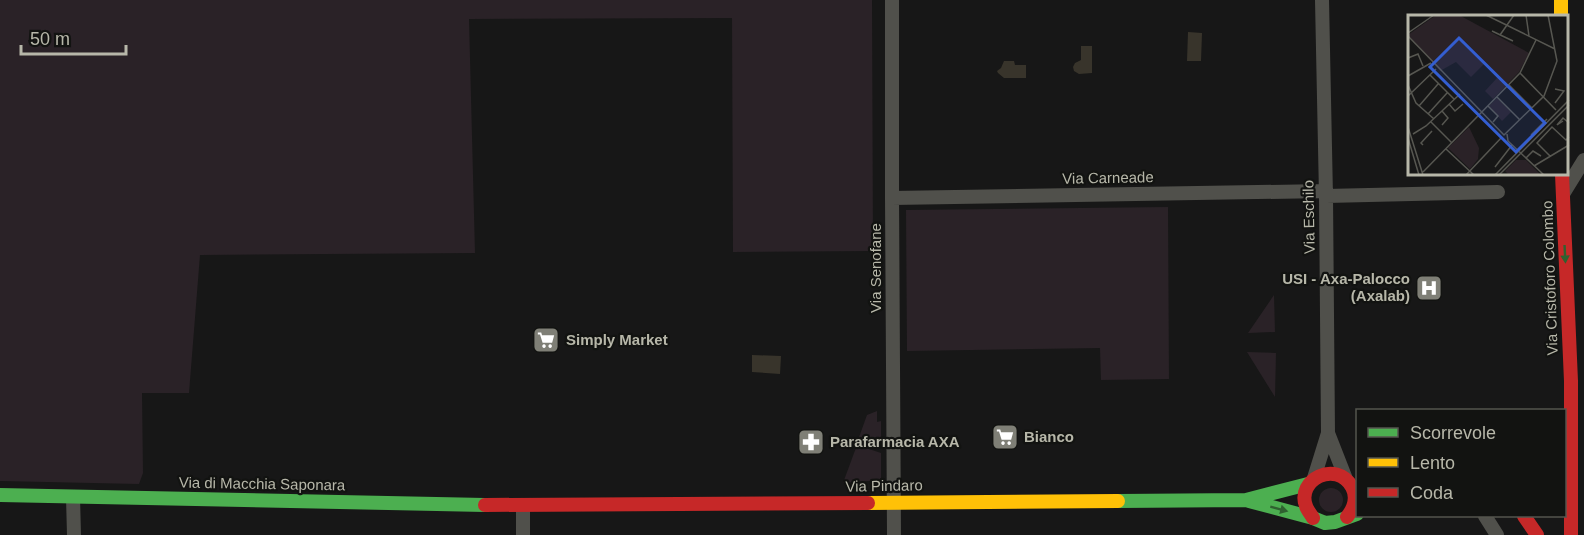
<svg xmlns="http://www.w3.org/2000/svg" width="1584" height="535" font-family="Arial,sans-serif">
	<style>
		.green { fill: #2a2227 }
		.water { fill: #38342b }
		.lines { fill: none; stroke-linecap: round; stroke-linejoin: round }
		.street { stroke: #50504b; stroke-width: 14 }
		.fast { stroke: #4caf50; stroke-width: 14 }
		.slow { stroke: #ffc107; stroke-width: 14 }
		.jam { stroke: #c62828; stroke-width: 14 }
		.oneway { fill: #2f6130 }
		.labels { text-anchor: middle; stroke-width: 4.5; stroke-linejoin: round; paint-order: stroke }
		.street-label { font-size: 15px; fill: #b7b7a9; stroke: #121311 }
		.poi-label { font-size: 15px; font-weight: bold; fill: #b7b7a9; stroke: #121311; text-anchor: start }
		.inset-road { fill: none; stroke: #575751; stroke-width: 1.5 }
		.view { fill: #345ed1; fill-opacity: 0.15; stroke: #345ed1; stroke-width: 3 }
		.inset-edge { fill: none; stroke: #b7b7a9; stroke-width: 3 }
	</style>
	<rect width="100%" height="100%" fill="#171717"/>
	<path class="green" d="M0,0H872L873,251L733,252L732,18L469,19L475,253L200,255L189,393H142L143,473L139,484L0,481Z
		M1168,207L1169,379L1101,380L1100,348L907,351L906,210Z
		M1274,295L1275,332L1248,333Z
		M1247,352L1276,353L1275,397Z
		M877,411V422L881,421V447L858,440L867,415Z
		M857,445L881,453V480L843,483Z
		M1319 500a12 12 0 1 1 24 0a12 12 0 1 1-24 0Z"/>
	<path class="water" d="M1188,32L1202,33L1201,61H1187Z
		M1081,46H1092V73L1079,74L1074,71L1073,67L1075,63L1081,60Z
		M1004,61H1014L1015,65H1026V78H1004L998,73L997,71L1001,68Z
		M752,355L781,356L780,374L752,372Z"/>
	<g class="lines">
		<path class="street" d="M892,0V198L894,535
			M1563,194L1584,160
			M1326,196L1498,192
			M892,198L1325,191
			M1328,433L1346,479
			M1314,478L1328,433L1326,196L1322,0
			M73,497L74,535
			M1485,516L1497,535
			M523,535V506"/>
		<path class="fast" d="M0,495L485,505
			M1118,501L1246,500L1308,484
			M1249,501L1313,518L1325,523L1335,522L1357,514"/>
		<path class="slow" d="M1561,0V16
			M868,503L1118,501"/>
		<path class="jam" d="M1562,174L1571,381V535
			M485,505L868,503
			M1524,516L1537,535
			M1313,518C1311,514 1307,510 1306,506C1296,480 1336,459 1352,487C1358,498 1354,508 1347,517"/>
	</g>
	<defs><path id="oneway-solid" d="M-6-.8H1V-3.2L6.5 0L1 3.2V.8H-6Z" transform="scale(1.5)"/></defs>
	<g class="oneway">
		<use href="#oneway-solid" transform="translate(1565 254) rotate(87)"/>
		<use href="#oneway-solid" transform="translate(1279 509) rotate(15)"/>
	</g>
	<defs>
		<symbol id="hospital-square" viewBox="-11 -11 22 22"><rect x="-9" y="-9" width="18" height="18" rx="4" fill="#7f7f76" stroke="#121311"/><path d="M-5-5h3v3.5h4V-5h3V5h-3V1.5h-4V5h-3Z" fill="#fff"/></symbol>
		<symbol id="supermarket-square" viewBox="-11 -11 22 22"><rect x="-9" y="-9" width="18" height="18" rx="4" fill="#7f7f76" stroke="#121311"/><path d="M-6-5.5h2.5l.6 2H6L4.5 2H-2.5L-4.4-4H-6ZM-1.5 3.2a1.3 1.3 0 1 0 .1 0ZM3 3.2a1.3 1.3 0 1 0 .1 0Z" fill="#fff"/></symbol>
		<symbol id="pharmacy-square" viewBox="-11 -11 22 22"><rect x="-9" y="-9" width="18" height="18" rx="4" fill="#7f7f76" stroke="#121311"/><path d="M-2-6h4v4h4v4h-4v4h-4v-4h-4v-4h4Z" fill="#fff"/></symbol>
	</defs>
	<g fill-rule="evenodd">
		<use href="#hospital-square" x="1414" y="273" width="30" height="30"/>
		<use href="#supermarket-square" x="531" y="325" width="30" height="30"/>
		<use href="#supermarket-square" x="990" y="422" width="30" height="30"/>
		<use href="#pharmacy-square" x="796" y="427" width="30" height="30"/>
	</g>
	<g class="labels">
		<g class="street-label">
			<text transform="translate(1108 178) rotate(-1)" y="5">Via Carneade</text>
			<text transform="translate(1309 217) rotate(-91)" y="5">Via Eschilo</text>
			<text transform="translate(876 268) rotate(-90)" y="5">Via Senofane</text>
			<text transform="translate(1550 278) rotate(-92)" y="5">Via Cristoforo Colombo</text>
			<text transform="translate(262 484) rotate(1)" y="5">Via di Macchia Saponara</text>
			<text transform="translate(884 486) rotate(-1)" y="5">Via Pindaro</text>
		</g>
		<g class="poi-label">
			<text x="1410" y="284" text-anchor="end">USI - Axa-Palocco<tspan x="1410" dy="17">(Axalab)</tspan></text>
			<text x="566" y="345">Simply Market</text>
			<text x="1024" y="442">Bianco</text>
			<text x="830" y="447">Parafarmacia AXA</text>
		</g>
	</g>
	<g transform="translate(1408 15)">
		<rect width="160" height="160" fill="#171717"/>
		<path d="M28,0H51L121,38L111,57L85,84L77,76L89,63L76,49L63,62L48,47L32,56L0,20ZM89,83L103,97L94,106L81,91ZM61,112L71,133L70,144L62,154L40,133ZM108,145H118L133,160H101L97,156Z" fill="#2a2227"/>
		<path class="inset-road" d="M78,0L147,34M118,0L121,21M84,16L105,26M0,18L26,0M92,20L106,0M0,21L96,120L136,81L149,46L140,0M0,43L10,39L15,51M112,58L148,95M22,60L46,84M0,61L23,48M0,70L8,88L26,104M101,70L124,93M0,81L28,54M89,82L112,105M147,88L156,76L147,74M41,89L47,96L55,89M11,91L30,69M80,91L90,101L85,107M34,96L40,103L34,110M20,99L39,78M155,106L149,110L155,103L161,108M23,107L44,128M0,112L15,160M5,119L18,111L52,79M99,119L100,126L136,160M123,120L139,104M0,123L11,160M15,130L13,128L24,116M38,134L66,160M142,141L129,128L144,112L158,125L161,122M118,143L125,136L133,141M126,151L161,130M87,152L104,130M15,157L112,58L128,25M58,160L94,122M87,160L161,85M91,160L161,90"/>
		<path class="view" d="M51,23L137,108L108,137L22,52Z"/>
		<rect width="160" height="160" class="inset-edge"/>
	</g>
	<rect x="1356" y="409" width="210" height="108" fill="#121311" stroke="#54554e" stroke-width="1.5"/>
	<rect x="1368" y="428" width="30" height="9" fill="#4caf50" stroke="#54554e" stroke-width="1.5"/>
	<text x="1410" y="439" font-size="18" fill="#b7b7a9">Scorrevole</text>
	<rect x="1368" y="458" width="30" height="9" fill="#ffc107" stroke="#54554e" stroke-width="1.5"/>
	<text x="1410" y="469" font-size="18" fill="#b7b7a9">Lento</text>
	<rect x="1368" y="488" width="30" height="9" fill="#c62828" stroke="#54554e" stroke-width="1.5"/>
	<text x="1410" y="499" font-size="18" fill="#b7b7a9">Coda</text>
	<path d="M21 45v9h105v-9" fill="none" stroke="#b7b7a9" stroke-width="3"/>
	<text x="30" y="45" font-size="18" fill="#b7b7a9" stroke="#121311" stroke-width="4.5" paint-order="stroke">50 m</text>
</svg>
